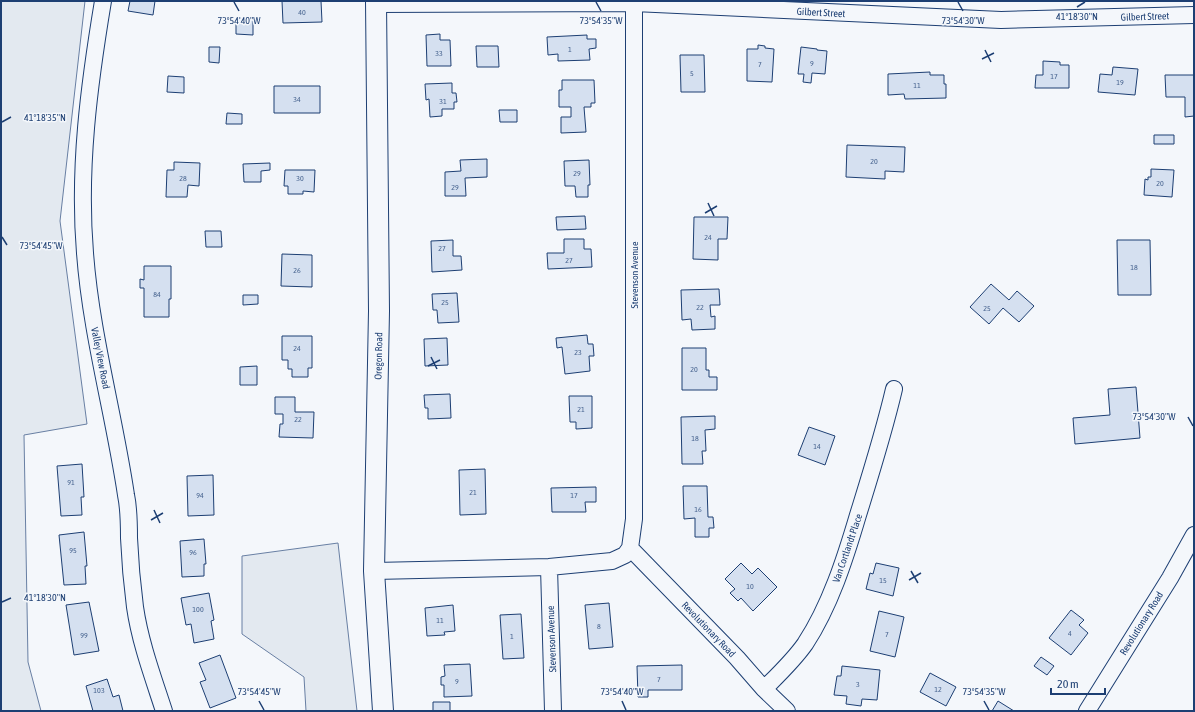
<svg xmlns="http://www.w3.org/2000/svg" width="1195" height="712" font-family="'Asap Condensed',sans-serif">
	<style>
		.green { fill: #e3e9f0; stroke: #687fa3 }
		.building { fill: #d5e0f0; stroke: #1d3f73 }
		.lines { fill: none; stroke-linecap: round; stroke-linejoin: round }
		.minor-casing { stroke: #1d3f73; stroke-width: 18 }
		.tertiary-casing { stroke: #1d3f73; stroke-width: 22 }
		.minor { stroke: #f4f7fb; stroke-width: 16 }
		.tertiary { stroke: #f4f7fb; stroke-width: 20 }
		.ticks { fill: none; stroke: #1d3f73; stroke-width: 1.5 }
		.labels { text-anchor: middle; stroke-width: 3; stroke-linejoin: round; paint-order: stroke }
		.number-label { font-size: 8px; fill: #4b6792 }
		.street-label { font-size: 10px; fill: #1d3f73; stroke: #f4f7fb }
		.ticks-label { font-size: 10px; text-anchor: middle; fill: #1d3f73; stroke: #f4f7fb; stroke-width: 3; stroke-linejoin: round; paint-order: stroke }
	</style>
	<rect width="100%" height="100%" fill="#f4f7fb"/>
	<path class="green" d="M1,1H85L60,221L87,424L24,435L28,662L41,711H1Z
		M338,543L357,711H306L304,677L242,634V556Z"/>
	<path class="building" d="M130,1H155L153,15L128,11Z
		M282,1H321L322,22L283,23Z
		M236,19H253V35L236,34Z
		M440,34V40H450L451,66H427L426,35Z
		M587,35V39H596V48L589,49L590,60L558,61V54L548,55L547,37Z
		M758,45L765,46V48L774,49L772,82L747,81V49H758Z
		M476,46H498L499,67H477Z
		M209,47H220L219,63L209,62Z
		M801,47L817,49V50L827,51L825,74L812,73L811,83L803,82L804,74H798Z
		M680,55H704L705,92H681Z
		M1043,61L1060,62V65H1069V88H1035L1036,75H1043Z
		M1113,67L1138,69L1135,95L1098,92L1100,74L1112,75Z
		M930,72V75H944V84H946V98L905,99L904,94L888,95V74Z
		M1165,75H1194V116L1185,117V97H1166Z
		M168,76L184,77V93L167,92Z
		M562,80H594L595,103H591V107H584L586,132L561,133V117H571V107H559V90H562Z
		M452,83V93H456L457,102H454V109H442V116L430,117L429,99L426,100L425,84Z
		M274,86H320V113H274Z
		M499,110H517V122H500Z
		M227,113L242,114V124H226Z
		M1154,135H1174V144H1154Z
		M847,145L905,147L904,172L885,171V179L846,177Z
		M487,159V177L465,178L466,196H445V172L461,171L460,160Z
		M589,160L590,185H588V197H576L575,186H565L564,161Z
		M174,162L200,163L199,186L188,185L187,197H166L167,170H174Z
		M270,163V170L261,171V182H244L243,164Z
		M1151,169L1174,170L1172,197L1144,195L1145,179L1148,180V177H1151Z
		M285,170H315L314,192L303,191V194H288V186H284Z
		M585,216L586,229L557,230L556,217Z
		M694,217H728L727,239H718V260L693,259Z
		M205,231H221L222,247H206Z
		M564,239H584V249H591L592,267L548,269L547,253H564Z
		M453,240V256H461L462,270L432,272L431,241Z
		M1117,240H1150L1151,295H1118Z
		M282,254L312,255V287L281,286Z
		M144,266H171V299H169V317H144V288H140V279L144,280Z
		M991,284L1009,300L1017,291L1034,306L1019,322L1003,308L989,324L970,307Z
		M719,289L720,305H710L711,317L715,316V329L692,330L691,319L682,320L681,290Z
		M457,293L459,322L438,323L437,310H433L432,294Z
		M243,295H258V304L243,305Z
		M587,335L588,344H593L594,356H589L590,371L565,374L562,347L557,348L556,338Z
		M282,336H312V368H308V377H292V369H288V360H282Z
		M447,338L448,365L425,366L424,339Z
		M682,348H706V370H709V377H717V390H682Z
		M257,366V385H240V367Z
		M1136,387L1140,438L1075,444L1073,418L1110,415L1108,389Z
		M450,394L451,418L428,419V408H425L424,395Z
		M569,396H592V428L576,429V422H570Z
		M275,397H295V412H314L313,438L279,437L280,424H283V414H275Z
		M715,416V429L705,430L706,451H702L703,464H682L681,417Z
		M809,427L835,436L825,465L798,455Z
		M82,464L84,497H81L82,515L61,516L57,466Z
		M485,469L486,514L460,515L459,470Z
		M213,475L214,515L188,516L187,476Z
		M683,486H707L708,517H713L714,528H709V537H695V518L684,519Z
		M596,487V502H585L586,512H552L551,488Z
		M84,532L87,566H85L86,584L64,585L59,535Z
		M204,539L206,564H204V576L182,577L180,541Z
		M741,563L752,574L758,568L777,587L753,611L741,598L738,601L730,593L735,589L725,579Z
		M876,563L899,568L893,596L866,589L870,573L873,574Z
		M209,593L214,620L211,621L214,639L194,643L191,624L186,625L181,598Z
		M89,602L99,651L74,655L66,605Z
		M609,603L613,647L589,649L585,605Z
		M453,605L455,631L444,632L445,635L427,636L425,608Z
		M1071,610L1084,620L1079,625L1088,633L1071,655L1049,638Z
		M879,611L904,617L895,657L870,651Z
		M521,614L524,658L503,659L500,615Z
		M220,655L236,698L210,708L200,682L206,680L199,663Z
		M1041,657L1054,666L1047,675L1034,666Z
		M470,664L472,696L444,697V685H441V677L445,676L444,665Z
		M682,665V690H648V697H638L637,666Z
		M842,666L880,670L877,700L862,699L861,706L846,704L847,696L834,695L837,676H841Z
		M930,673L956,687L946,706L920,692Z
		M107,679L113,697L119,695L123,711H93L86,686Z
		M998,701L1014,711H992Z
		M433,702H450V711H433Z"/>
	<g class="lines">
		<defs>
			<path id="minor" d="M103,1C89,85 78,168 85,253C91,334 114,414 126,495C129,509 129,524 129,538C130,561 132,584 135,607C140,642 153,677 164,711
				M376,4L634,3L1001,20L1194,15
				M630,548L737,658L764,689L787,711
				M549,567L553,711
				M374,571L549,567L612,561L625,555L630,548L634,519V1
				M764,689C778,675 793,661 805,644C830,606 845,559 858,515C871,473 884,432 894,389
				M1087,711L1170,578L1194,535"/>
			<path id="tertiary" d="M376,1L379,311L374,571L383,711"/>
		</defs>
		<use href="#minor" class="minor-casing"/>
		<use href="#tertiary" class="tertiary-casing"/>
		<use href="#minor" class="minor"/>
		<use href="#tertiary" class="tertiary"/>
	</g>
	<path class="ticks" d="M234,2L239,11M596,2L601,11M958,2L963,11M1077,7L1085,2M985,50L991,62M982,59L994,53M2,122L11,117M708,203L714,216M705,213L717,206M2,237L7,245M431,357L437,369M428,366L440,360M1188,417L1193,426M154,510L160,523M151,520L163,513M911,571L918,583M909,580L921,573M2,602L11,598M259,701L264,710M622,701L626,710M984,701L989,710"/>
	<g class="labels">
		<g class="number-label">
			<text x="302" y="15">40</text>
			<text x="570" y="52">1</text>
			<text x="439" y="56">33</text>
			<text x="812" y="66">9</text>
			<text x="760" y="67">7</text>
			<text x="692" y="76">5</text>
			<text x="1054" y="79">17</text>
			<text x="1120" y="85">19</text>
			<text x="917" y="88">11</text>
			<text x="297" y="102">34</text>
			<text x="443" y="104">31</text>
			<text x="874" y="164">20</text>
			<text x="577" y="176">29</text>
			<text x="183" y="181">28</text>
			<text x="300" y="181">30</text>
			<text x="1160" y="186">20</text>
			<text x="455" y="190">29</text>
			<text x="708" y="240">24</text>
			<text x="442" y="251">27</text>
			<text x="569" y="263">27</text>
			<text x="1134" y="270">18</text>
			<text x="297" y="273">26</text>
			<text x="157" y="297">84</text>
			<text x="445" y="305">25</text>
			<text x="700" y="310">22</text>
			<text x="987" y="311">25</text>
			<text x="297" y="351">24</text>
			<text x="578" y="355">23</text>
			<text x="694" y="372">20</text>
			<text x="581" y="412">21</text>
			<text x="298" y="422">22</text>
			<text x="695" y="441">18</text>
			<text x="817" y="449">14</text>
			<text x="71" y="485">91</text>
			<text x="473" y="495">21</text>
			<text x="200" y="498">94</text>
			<text x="574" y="498">17</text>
			<text x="698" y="512">16</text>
			<text x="73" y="553">95</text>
			<text x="193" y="555">96</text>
			<text x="883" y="583">15</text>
			<text x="750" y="589">10</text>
			<text x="198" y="612">100</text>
			<text x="440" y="623">11</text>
			<text x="599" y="629">8</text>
			<text x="1070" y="636">4</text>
			<text x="887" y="637">7</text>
			<text x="84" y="638">99</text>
			<text x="512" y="639">1</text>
			<text x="659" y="682">7</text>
			<text x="457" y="684">9</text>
			<text x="858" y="687">3</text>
			<text x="938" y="692">12</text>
			<text x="99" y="693">103</text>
		</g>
		<g class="street-label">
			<text transform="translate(821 12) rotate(3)" y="4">Gilbert Street</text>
			<text transform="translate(1145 16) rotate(-2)" y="4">Gilbert Street</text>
			<text transform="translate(634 275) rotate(-90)" y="4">Stevenson Avenue</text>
			<text transform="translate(378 356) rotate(-89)" y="4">Oregon Road</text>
			<text transform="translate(101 358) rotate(79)" y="4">Valley View Road</text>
			<text transform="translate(847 548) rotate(-71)" y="4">Van Cortlandt Place</text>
			<text transform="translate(1141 623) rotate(-58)" y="4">Revolutionary Road</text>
			<text transform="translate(709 629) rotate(46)" y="4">Revolutionary Road</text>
			<text transform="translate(551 639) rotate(-92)" y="4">Stevenson Avenue</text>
		</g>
	</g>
	<g class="ticks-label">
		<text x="1077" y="20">41°18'30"N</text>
		<text x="239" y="24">73°54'40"W</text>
		<text x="601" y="24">73°54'35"W</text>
		<text x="963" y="24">73°54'30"W</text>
		<text x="45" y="121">41°18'35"N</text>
		<text x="41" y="249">73°54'45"W</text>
		<text x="1154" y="420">73°54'30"W</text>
		<text x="45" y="601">41°18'30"N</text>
		<text x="259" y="695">73°54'45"W</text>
		<text x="622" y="695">73°54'40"W</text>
		<text x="984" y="695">73°54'35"W</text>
	</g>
	<rect width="1195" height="712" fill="none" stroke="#1d3f73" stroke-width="4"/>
	<path d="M1051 688v6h54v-6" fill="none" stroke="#1d3f73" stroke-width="2"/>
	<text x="1057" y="688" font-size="12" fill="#1d3f73" stroke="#f4f7fb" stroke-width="3" paint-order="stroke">20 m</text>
</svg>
